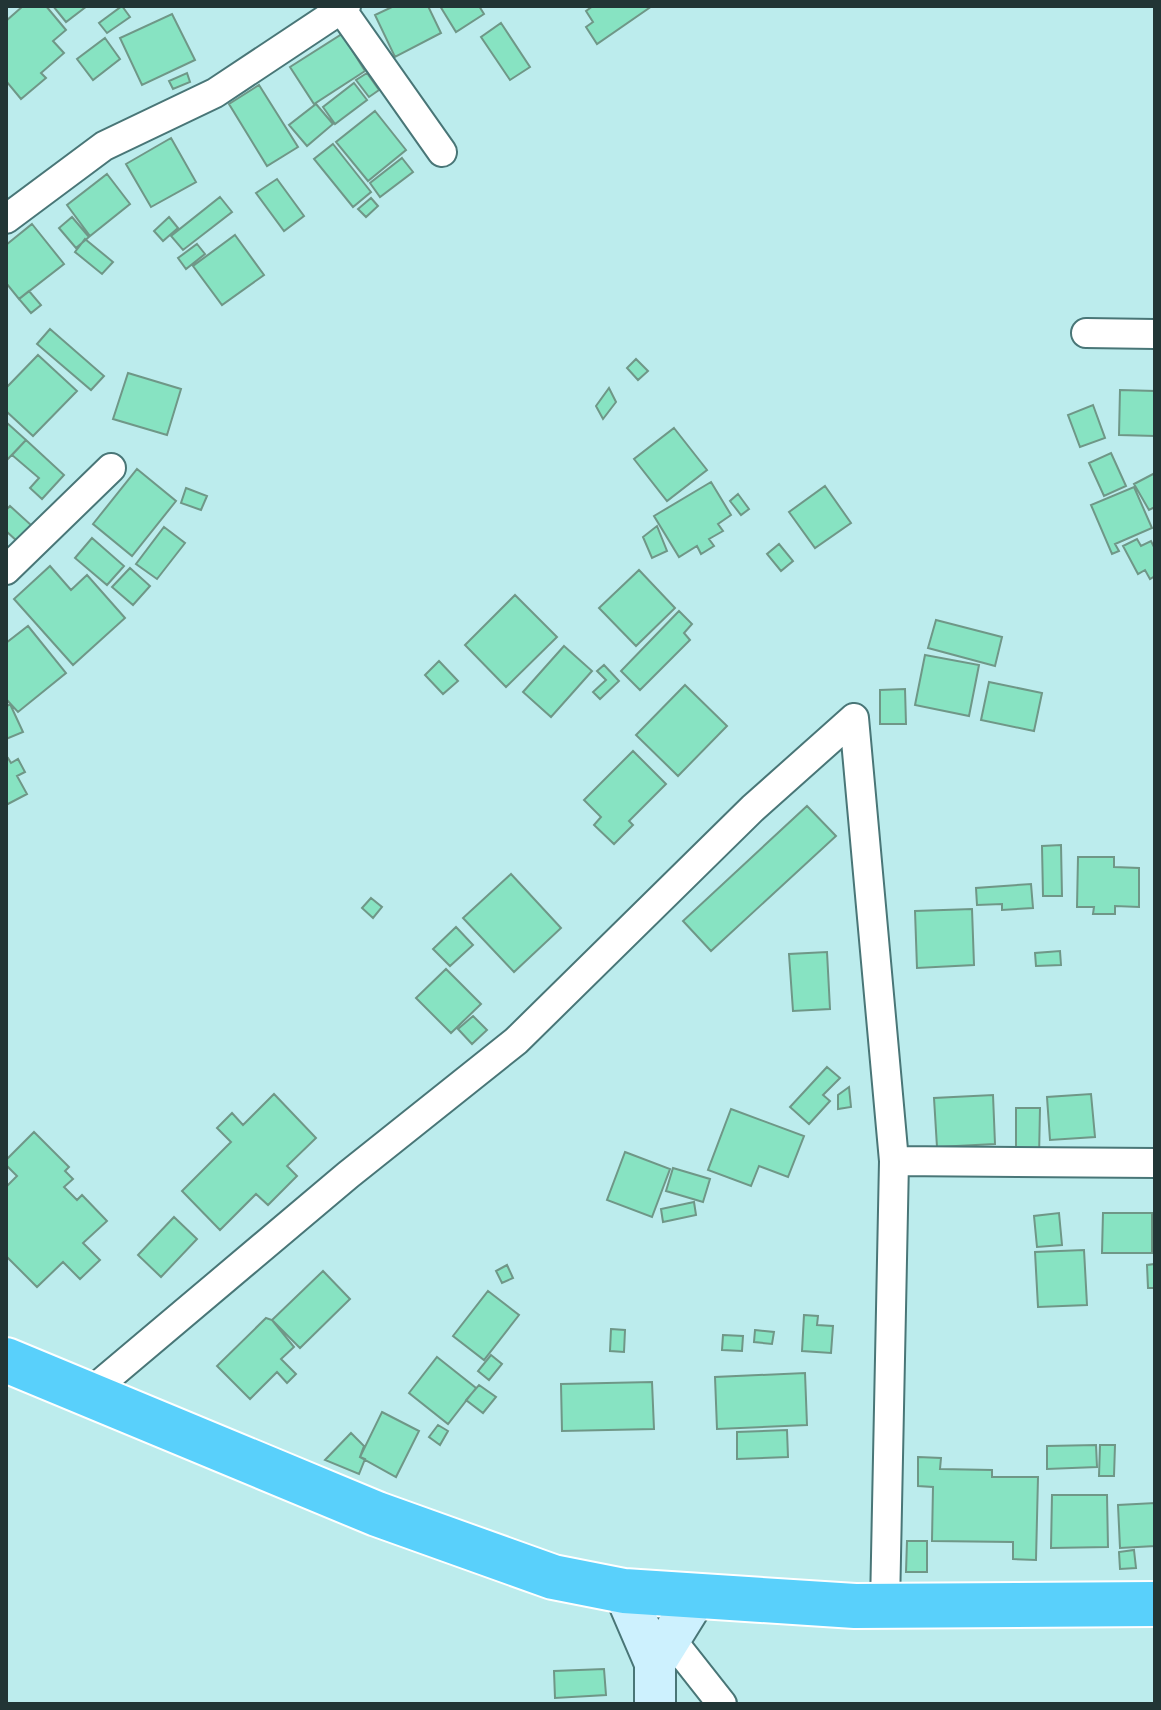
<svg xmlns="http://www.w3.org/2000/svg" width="1161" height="1710" font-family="'Fira Sans',sans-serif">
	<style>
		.building { fill: #87e3c2; stroke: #6f9787; stroke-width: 2 }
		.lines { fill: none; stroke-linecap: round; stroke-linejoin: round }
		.street-casing { stroke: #497677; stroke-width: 32 }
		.secondary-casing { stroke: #497677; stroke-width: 44 }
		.highway-casing { stroke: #fff; stroke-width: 48 }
		.street { stroke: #fff; stroke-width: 28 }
		.secondary { stroke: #cdf1fe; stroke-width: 40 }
		.highway { stroke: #59d0fb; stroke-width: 44 }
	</style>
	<rect width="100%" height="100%" fill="#bceced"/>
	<path class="building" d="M23,6H46L66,30L53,41L64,53L41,73L46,78L21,99L6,81V21Z
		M53,6H87L66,22Z
		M122,6L130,17L107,33L99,23Z
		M394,6H428L441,33L395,57L375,15Z
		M440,6H479L484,14L456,32Z
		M593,6H652L597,44L586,27L593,22L586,11Z
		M172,14L195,60L142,85L120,38Z
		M501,23L530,67L510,80L481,37Z
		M342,34L365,71L314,104L290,67Z
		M105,38L120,59L93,80L77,59Z
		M187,73L190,82L173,89L169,81Z
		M367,73L379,90L369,97L356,80Z
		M354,83L367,100L335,124L323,107Z
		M259,85L298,147L267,166L229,104Z
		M316,104L333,124L307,146L289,125Z
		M375,111L406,150L368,181L336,142Z
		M171,138L196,182L151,207L126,164Z
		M333,144L371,192L353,207L314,159Z
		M402,158L413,172L380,197L370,183Z
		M107,174L130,204L90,236L67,205Z
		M277,179L304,216L284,231L256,193Z
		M220,197L232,212L183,250L171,236Z
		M371,198L378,206L366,217L358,209Z
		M72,217L89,237L76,248L59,228Z
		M169,217L178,228L163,241L154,231Z
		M32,224L64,264L19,299L6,283V245Z
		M235,235L264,275L222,305L193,266Z
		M85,239L113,262L102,274L75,252Z
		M197,244L205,254L186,269L178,258Z
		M29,291L41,305L31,313L19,299Z
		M50,329L104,376L91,390L37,344Z
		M38,355L77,391L33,436L6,411V388Z
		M636,359L648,371L638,380L627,368Z
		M128,373L181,389L167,435L113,419Z
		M609,388L616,402L603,419L596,406Z
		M1120,390L1155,391V436L1119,435Z
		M1093,405L1105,438L1080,447L1068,415Z
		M6,422L26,440L6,461Z
		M674,428L707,470L667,501L634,459Z
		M26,440L64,475L42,499L30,488L39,478L12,455Z
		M1111,453L1126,486L1104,496L1089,463Z
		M137,469L176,501L132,556L93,524Z
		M1155,473V507L1149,510L1134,484Z
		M711,482L731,515L718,524L723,531L709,539L714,546L701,554L697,546L679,557L654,516Z
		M825,486L851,523L815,548L789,512Z
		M1134,487L1152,528L1115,544L1119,551L1112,554L1091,505Z
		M186,488L207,496L201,510L181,503Z
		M738,494L749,509L741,515L730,501Z
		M10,506L31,525L17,541L6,531V510Z
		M657,526L667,551L652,558L643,537Z
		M164,527L185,543L157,579L136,564Z
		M92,538L124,566L107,585L75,558Z
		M1137,539L1141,546L1151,541L1155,549V576L1150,579L1145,570L1138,574L1123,546Z
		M779,544L793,561L781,571L767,554Z
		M50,566L71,590L87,575L125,618L73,665L14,599Z
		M130,568L150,586L133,605L112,587Z
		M639,570L675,608L636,646L599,608Z
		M515,595L557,637L506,687L465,645Z
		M679,611L692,624L684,633L690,640L640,690L621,671Z
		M936,620L1002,637L995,666L928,648Z
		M28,626L66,673L18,712L6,699V643Z
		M564,646L592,671L551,717L523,692Z
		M925,655L979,665L969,716L915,705Z
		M439,661L458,681L443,694L425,675Z
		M604,665L619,681L600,699L593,692L606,680L597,671Z
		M989,682L1042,693L1034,731L981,720Z
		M685,685L727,726L678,776L636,735Z
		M905,689L906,724H880V690Z
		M10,704L23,732L6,739V707Z
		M633,751L666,784L629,821L633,825L614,844L594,825L601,817L584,800Z
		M8,758L11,763L18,759L25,772L17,776L27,794L6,805V759Z
		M807,806L836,836L711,951L683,921Z
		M1061,845L1062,896H1043L1042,846Z
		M1078,857H1114V867L1139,868V907L1115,906V914H1093L1094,907H1077Z
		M511,874L561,928L514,972L463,918Z
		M1031,884L1033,908L1002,910V904L977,905L976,888Z
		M371,898L382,907L373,918L362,908Z
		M972,909L974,965L917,968L915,911Z
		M456,927L473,945L450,966L433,949Z
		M1060,951L1061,965L1036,966L1035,953Z
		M827,952L830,1009L793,1011L789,954Z
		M446,969L481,1004L451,1033L416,998Z
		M473,1016L487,1030L472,1044L458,1029Z
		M827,1067L840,1078L823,1095L830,1101L809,1124L790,1107Z
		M849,1087L851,1107L838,1109V1095Z
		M274,1094L316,1138L287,1166L297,1176L268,1205L256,1194L220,1230L182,1191L231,1142L217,1128L232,1113L243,1125Z
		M1091,1094L1095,1137L1050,1140L1047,1097Z
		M993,1095L995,1144L937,1147L934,1098Z
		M1016,1108H1040L1039,1158H1016Z
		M731,1109L804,1136L788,1177L759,1166L751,1186L708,1170Z
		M34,1132L69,1167L65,1171L73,1179L64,1187L77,1200L82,1195L107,1221L83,1243L100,1260L80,1279L63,1262L37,1287L6,1256V1187L17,1176L6,1165V1160Z
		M625,1152L670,1169L652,1217L607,1200Z
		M673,1168L710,1179L703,1202L666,1191Z
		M694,1202L696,1215L663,1222L661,1209Z
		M1059,1213L1062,1245L1037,1247L1034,1216Z
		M1103,1213H1152V1253H1102Z
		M174,1217L197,1239L161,1277L138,1255Z
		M1084,1250L1087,1305L1038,1307L1035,1252Z
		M1155,1264V1288H1148L1147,1265Z
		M507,1265L513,1278L502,1283L496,1271Z
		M323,1271L350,1299L300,1348L272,1320Z
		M488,1291L519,1315L484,1360L453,1336Z
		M804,1315L818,1316L817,1325L833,1326L831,1353L802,1351Z
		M266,1318L272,1320L294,1347L281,1359L296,1374L287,1383L277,1372L250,1399L217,1366Z
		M611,1329L625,1330L624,1352L610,1351Z
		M755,1330L774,1332L772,1344L754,1342Z
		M723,1335L743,1336L742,1351L722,1350Z
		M491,1355L502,1364L489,1380L478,1371Z
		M437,1357L476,1388L448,1424L409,1393Z
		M805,1373L807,1425L717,1429L715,1377Z
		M652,1382L654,1429L562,1431L561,1384Z
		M479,1385L496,1397L483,1413L466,1400Z
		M382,1412L419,1431L396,1477L360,1457Z
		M438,1425L448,1431L440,1445L429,1437Z
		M787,1430L788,1457L737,1459V1432Z
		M351,1433L364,1446L360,1457L365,1459L359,1474L325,1460Z
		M1096,1445L1097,1467L1047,1469V1446Z
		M1100,1445H1115L1114,1476H1099Z
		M918,1457L941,1458L940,1469L992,1470V1477H1038L1036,1560L1013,1559V1542L932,1541L933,1487L918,1486Z
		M1052,1495H1107L1108,1547L1051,1548Z
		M1155,1503V1546L1120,1548L1118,1505Z
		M907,1541H927V1572H906Z
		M1134,1550L1136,1568L1120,1569L1119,1552Z
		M604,1669L606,1695L555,1698L554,1671Z"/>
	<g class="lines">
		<defs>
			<path id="street" d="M339,6L442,152
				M6,219L104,146L215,93L346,6
				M1086,333L1155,334
				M6,570L111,468
				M854,718L894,1161L885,1606
				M894,1161L1155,1163
				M87,1395L348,1175L516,1041L753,808L854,718
				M670,1638L722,1704"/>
			<path id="secondary" d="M624,1591L655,1663V1704
				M655,1663L696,1597"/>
			<path id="highway" d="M6,1360L377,1514L553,1577L624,1591L855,1606L1155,1604"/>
		</defs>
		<use href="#street" class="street-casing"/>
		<use href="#secondary" class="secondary-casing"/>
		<use href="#highway" class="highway-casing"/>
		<use href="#street" class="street"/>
		<use href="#secondary" class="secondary"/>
		<use href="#highway" class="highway"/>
	</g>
	<rect width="1161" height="1710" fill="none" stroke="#223535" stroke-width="16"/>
</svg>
